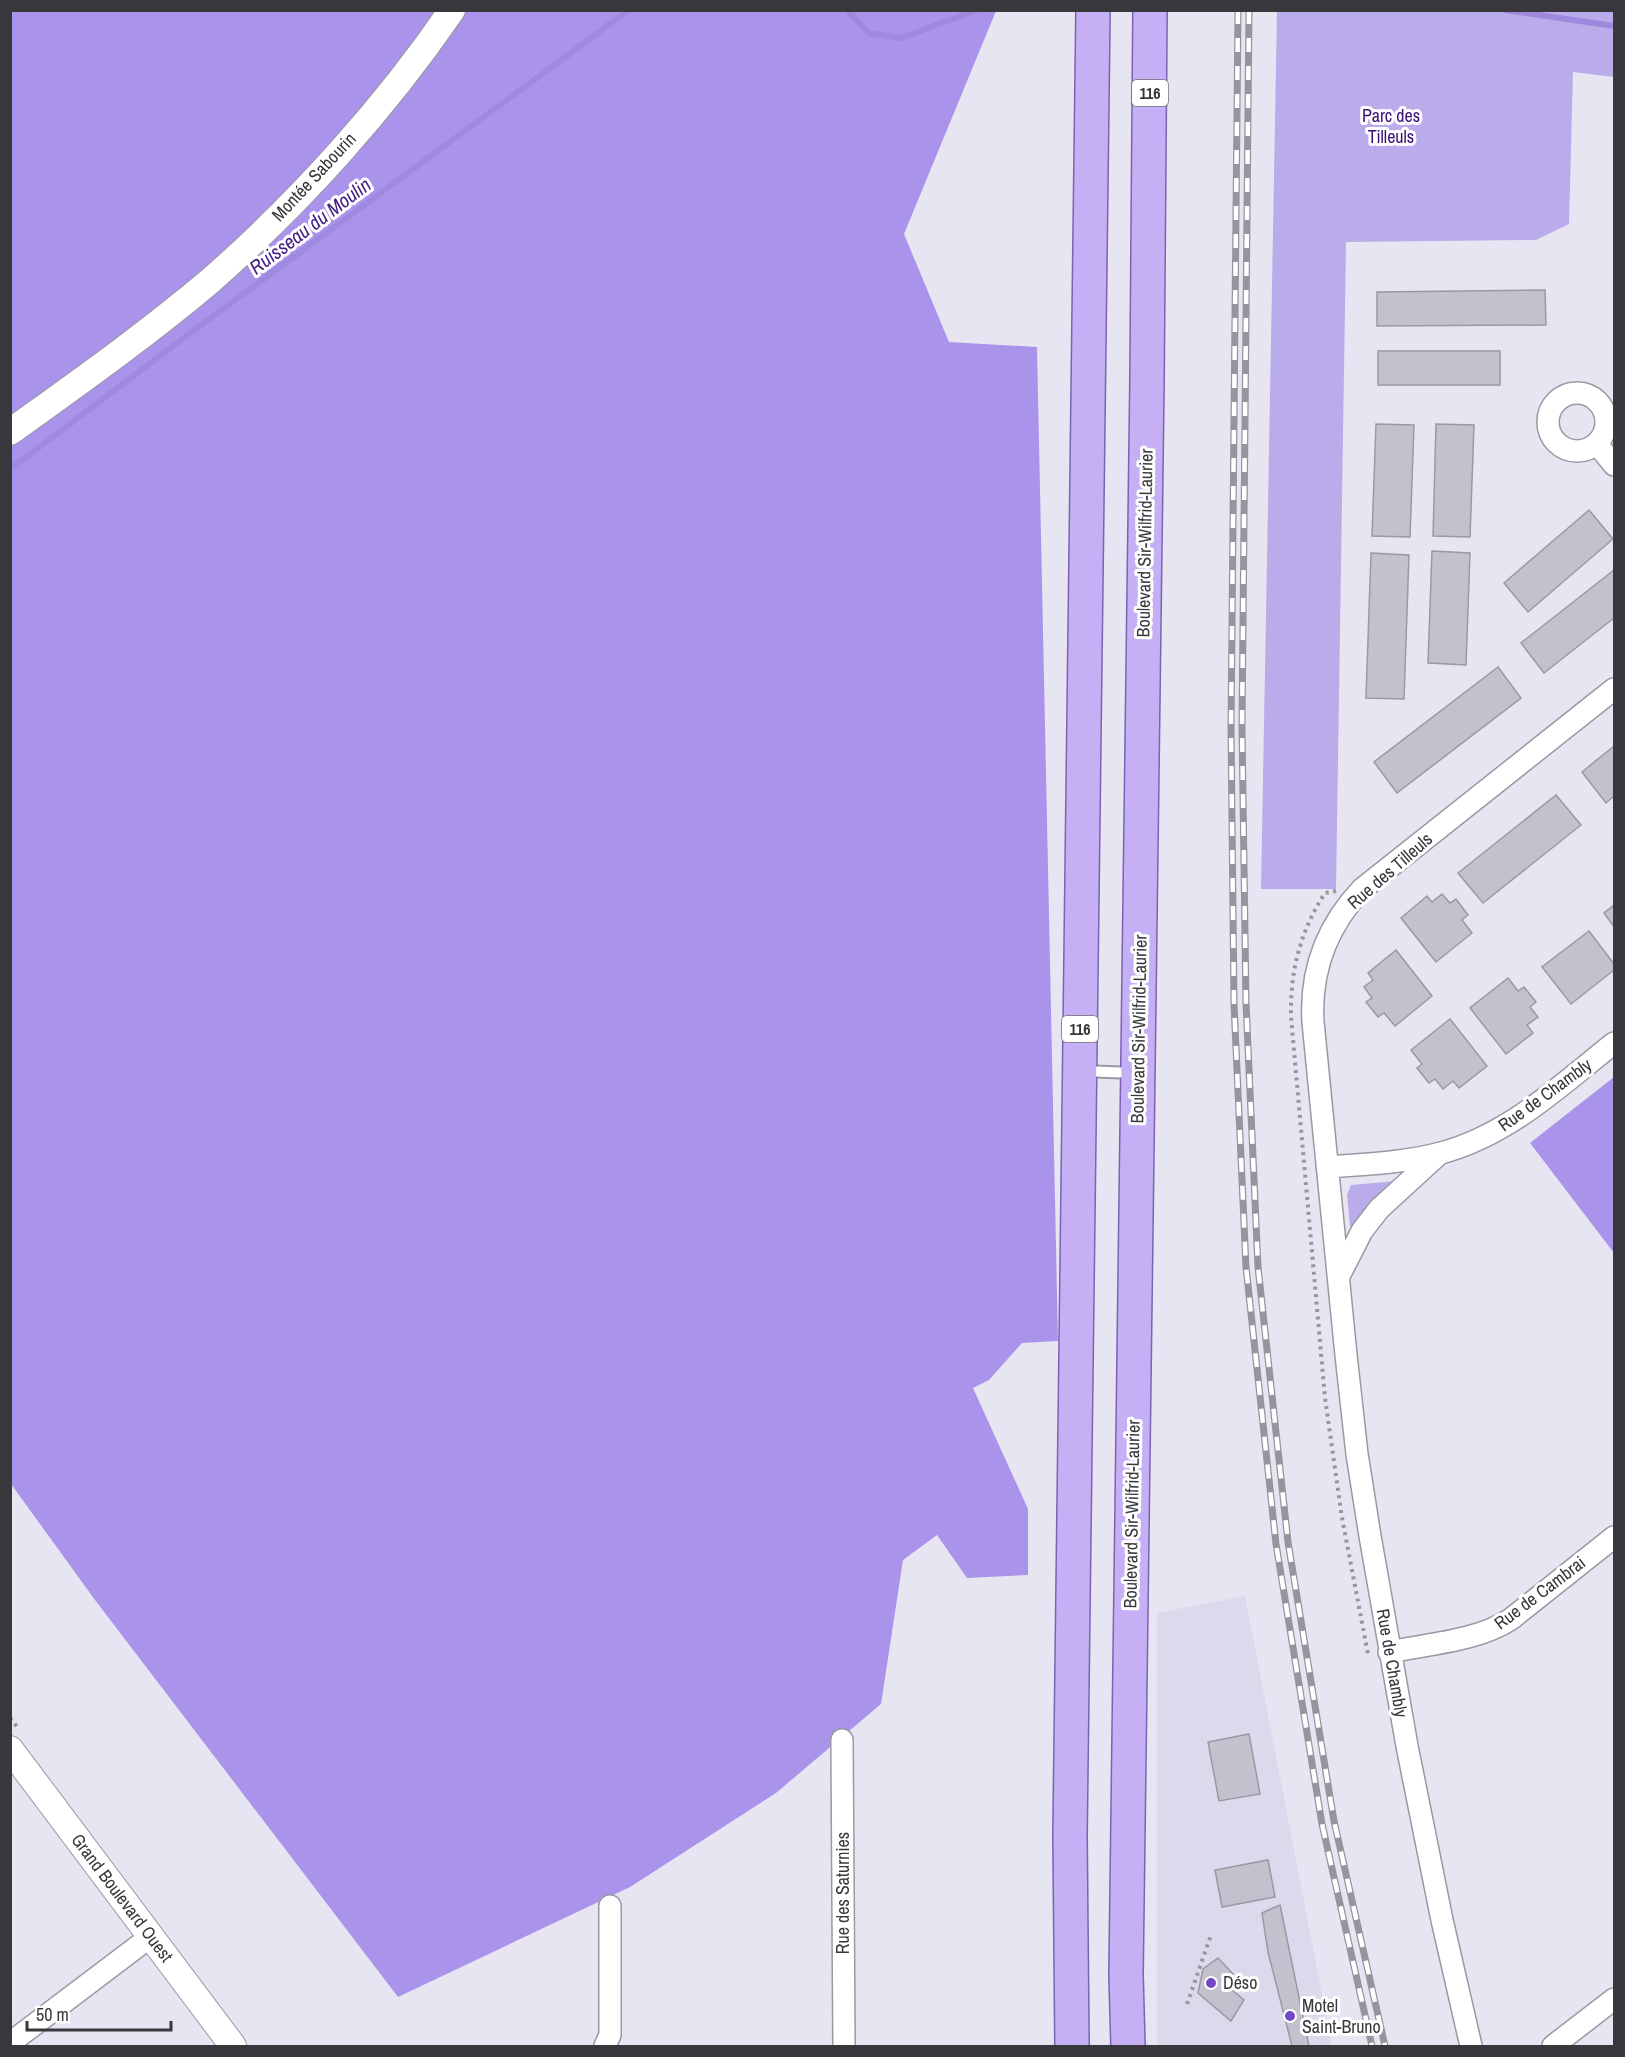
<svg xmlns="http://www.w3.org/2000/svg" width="1625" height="2057" font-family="'Archivo Narrow',sans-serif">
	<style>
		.built { fill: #ddd9ec }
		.green { fill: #baabea }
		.forest { fill: #aa94eb }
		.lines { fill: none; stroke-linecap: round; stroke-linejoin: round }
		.stream { stroke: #9f89df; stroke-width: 6 }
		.building { fill: #c3c1cd; stroke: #9b98a4; stroke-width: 1.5 }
		.service-casing { stroke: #9a98a3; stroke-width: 14 }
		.minor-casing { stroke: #9a98a3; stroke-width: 24 }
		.tertiary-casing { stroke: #9a98a3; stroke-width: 28 }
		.primary-casing { stroke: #7a64b1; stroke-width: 36 }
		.path { stroke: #97959e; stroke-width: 4; stroke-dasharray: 3 4.5; stroke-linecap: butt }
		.service { stroke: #fff; stroke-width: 10 }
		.minor { stroke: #fff; stroke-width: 21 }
		.tertiary { stroke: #fff; stroke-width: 26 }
		.primary { stroke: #c5b0f6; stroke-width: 33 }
		.rail-casing { stroke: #96949d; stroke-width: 7 }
		.rail { stroke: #fff; stroke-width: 4.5; stroke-dasharray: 14; stroke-linecap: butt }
		.poi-dot { fill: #7249c2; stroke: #fff; stroke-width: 2 }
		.labels { text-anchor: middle; stroke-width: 6; stroke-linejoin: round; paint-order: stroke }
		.shield { fill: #fff; stroke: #747376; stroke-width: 1.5 }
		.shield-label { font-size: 16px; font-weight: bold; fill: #38373b }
		.park-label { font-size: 18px; fill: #3b0e75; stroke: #fff }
		.street-label { font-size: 18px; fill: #38373b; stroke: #fff }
		.poi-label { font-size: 18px; fill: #38373b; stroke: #fff; text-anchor: start }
		.water-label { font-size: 20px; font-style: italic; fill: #472084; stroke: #fff }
	</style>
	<rect width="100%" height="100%" fill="#e8e5f2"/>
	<path class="built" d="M1245,1596L1332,2046H1157V1613Z"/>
	<path class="green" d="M1277,11H1614V77L1573,72L1569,224L1536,240L1346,242L1336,889H1261Z
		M1397,1181L1353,1228L1350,1226L1347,1195L1351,1185Z"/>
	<path class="forest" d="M10,11H996L904,234L949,342L1037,347L1058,1341L1022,1343L989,1380L973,1388L1028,1509V1575L967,1578L937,1535L903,1560L881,1704L776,1793L630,1887L398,1997L95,1600L11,1484Z
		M1614,1077V1253L1530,1143Z"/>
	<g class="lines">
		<path class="stream" d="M847,10L869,33L901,38L977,10
			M1505,10L1614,26
			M10,469L193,331L629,10"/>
	</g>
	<path class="building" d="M1545,290L1546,325L1377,326V292Z
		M1378,351H1500V385H1378Z
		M1376,424L1414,425L1410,537L1372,536Z
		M1436,424L1474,425L1470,537L1433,536Z
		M1589,510L1613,539L1528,612L1504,583Z
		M1432,551L1470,553L1466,665L1428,663Z
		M1371,553L1409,555L1404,699L1366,698Z
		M1614,570V618L1544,673L1521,643Z
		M1498,667L1521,698L1397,793L1374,762Z
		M1614,746V796L1606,803L1582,772Z
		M1556,795L1581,825L1483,903L1458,873Z
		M1442,894L1450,903L1456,899L1468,915L1462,920L1472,933L1436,962L1401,918L1427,896L1432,902Z
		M1614,905V927L1604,913Z
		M1589,931L1614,964V970L1571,1004L1542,967Z
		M1396,950L1432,996L1395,1026L1384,1013L1378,1017L1366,1002L1372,998L1364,987L1373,980L1368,973Z
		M1508,978L1518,991L1524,987L1536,1002L1530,1007L1538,1017L1527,1025L1533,1033L1506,1054L1470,1008Z
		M1450,1019L1487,1066L1459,1088L1453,1081L1443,1089L1435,1079L1429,1083L1417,1068L1422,1064L1411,1050Z
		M1249,1734L1260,1794L1219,1801L1208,1742Z
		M1268,1860L1275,1897L1222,1907L1215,1870Z
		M1280,1905L1309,2046H1292L1268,1952L1262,1913Z
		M1218,1958L1233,1974L1224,1983L1244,2000L1231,2021L1198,1993L1203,1969Z"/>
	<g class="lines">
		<defs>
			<path id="service" d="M1083,1071L1133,1073"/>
			<path id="minor" d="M1548 422a29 29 0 1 1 58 0a29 29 0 1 1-58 0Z
				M1597,444L1614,465
				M1327,1167C1365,1164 1404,1163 1441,1153C1509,1135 1561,1085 1614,1043
				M1339,1276L1362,1231L1379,1209L1438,1155
				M1389,1652C1428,1644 1478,1641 1511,1619L1614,1537
				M842,1740L844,2046
				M10,2043L150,1937
				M605,2046L610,2035V1906
				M1471,2046L1442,1920L1407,1746L1370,1536L1357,1454L1346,1355L1313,1022C1310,970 1327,926 1362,889L1614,689
				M1553,2046L1614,1999"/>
			<path id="tertiary" d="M10,432C78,383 146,335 210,281C299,203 385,108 452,10
				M10,1749L233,2046"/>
			<path id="primary" d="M1072,2046L1070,1836L1093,10
				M1128,2046L1126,1975L1147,379L1150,10"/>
		</defs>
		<use href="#service" class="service-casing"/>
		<use href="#minor" class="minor-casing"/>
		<use href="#tertiary" class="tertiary-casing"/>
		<use href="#primary" class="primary-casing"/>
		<path class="path" d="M1336,891L1325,893C1300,932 1290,971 1291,1017L1325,1398L1342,1518L1368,1654
			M10,1718L18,1728
			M1187,2004L1211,1935"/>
		<use href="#service" class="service"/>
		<use href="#minor" class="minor"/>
		<use href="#tertiary" class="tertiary"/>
		<use href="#primary" class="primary"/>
		<defs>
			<path id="rail" d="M1238,10L1231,728L1234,1004L1246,1267L1276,1544L1322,1824L1372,2046
				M1249,10L1242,728L1246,1003L1258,1267L1288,1542L1334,1821L1385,2046"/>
		</defs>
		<use href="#rail" class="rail-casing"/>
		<use href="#rail" class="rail"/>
	</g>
	<g class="poi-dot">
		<circle cx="1211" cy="1983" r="6"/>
		<circle cx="1290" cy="2016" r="6"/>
	</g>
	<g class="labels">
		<g class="shield">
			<rect x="1132" y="80" width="36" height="26" rx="4.5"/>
			<rect x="1062" y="1016" width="36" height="26" rx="4.5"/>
		</g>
		<g class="shield-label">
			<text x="1150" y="99">116</text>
			<text x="1080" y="1035">116</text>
		</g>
		<g class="park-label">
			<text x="1391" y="122">Parc des<tspan x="1391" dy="21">Tilleuls</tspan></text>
		</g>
		<g class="street-label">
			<text transform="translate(314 177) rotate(-47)" y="6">Montée Sabourin</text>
			<text transform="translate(1145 543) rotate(-89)" y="6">Boulevard Sir-Wilfrid-Laurier</text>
			<text transform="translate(1390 871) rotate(-41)" y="6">Rue des Tilleuls</text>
			<text transform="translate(1139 1029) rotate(-89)" y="6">Boulevard Sir-Wilfrid-Laurier</text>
			<text transform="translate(1545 1095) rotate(-36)" y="6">Rue de Chambly</text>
			<text transform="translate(1132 1514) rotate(-89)" y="6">Boulevard Sir-Wilfrid-Laurier</text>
			<text transform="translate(1540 1593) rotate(-37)" y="6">Rue de Cambrai</text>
			<text transform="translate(1392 1663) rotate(80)" y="6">Rue de Chambly</text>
			<text transform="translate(843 1893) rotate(-90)" y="6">Rue des Saturnies</text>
			<text transform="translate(122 1898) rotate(53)" y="6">Grand Boulevard Ouest</text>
		</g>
		<g class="poi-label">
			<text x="1223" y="1989">Déso</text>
			<text x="1302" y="2012">Motel<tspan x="1302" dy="21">Saint-Bruno</tspan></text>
		</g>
		<g class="water-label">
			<text transform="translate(310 226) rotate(-37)" y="7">Ruisseau du Moulin</text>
		</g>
	</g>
	<rect width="1625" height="2057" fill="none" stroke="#38373b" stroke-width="24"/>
	<path d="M27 2021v9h144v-9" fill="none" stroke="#38373b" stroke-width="3"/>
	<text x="36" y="2021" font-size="18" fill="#38373b" stroke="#ffffff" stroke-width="4.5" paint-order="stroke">50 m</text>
</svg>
